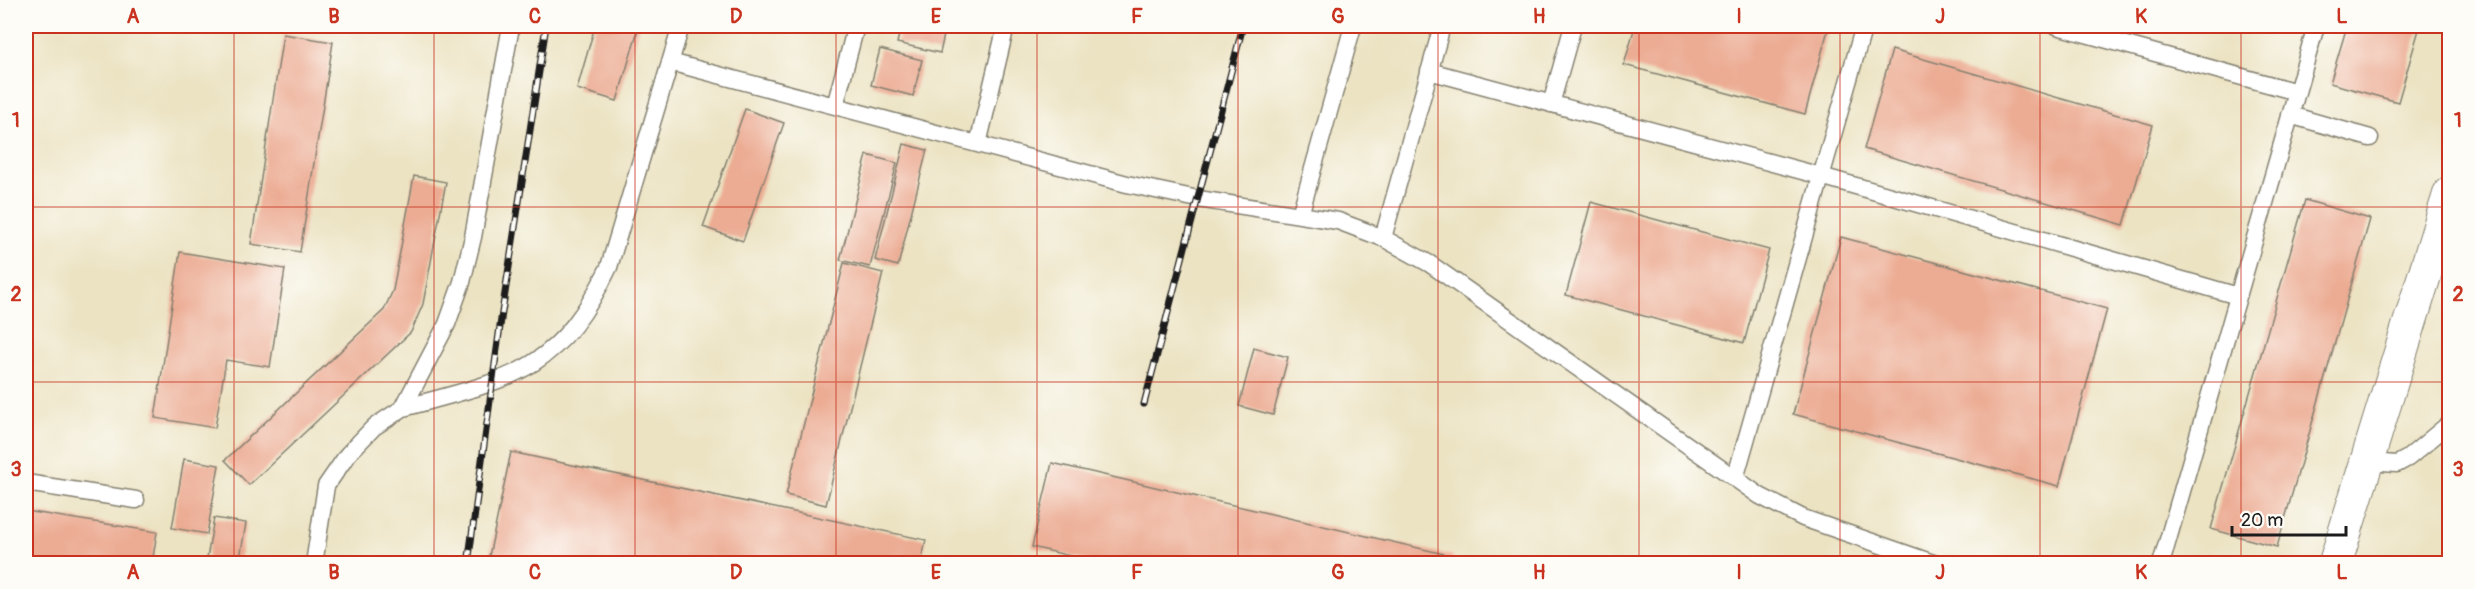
<svg xmlns="http://www.w3.org/2000/svg" width="2475" height="589" font-family="Pangolin,sans-serif">
	<style>
		.building { fill: #ecab93 }
		.lines { fill: none; stroke-linecap: round; stroke-linejoin: round }
		.service-casing { stroke: #848070; stroke-width: 19 }
		.minor-casing { stroke: #848070; stroke-width: 35 }
		.service { stroke: #fff; stroke-width: 16 }
		.minor { stroke: #fff; stroke-width: 33 }
		.rail-casing { stroke: #1c1c1c; stroke-width: 7 }
		.rail { stroke: #fdfcf7; stroke-width: 4.5; stroke-dasharray: 14; stroke-linecap: butt }
		.grid { fill: none; stroke: #c8321e; stroke-width: 1.5; stroke-opacity: 0.55 }
		.neatline { fill: none; stroke: #c8321e; stroke-width: 2 }
		.grid-label { font-size: 20px; text-anchor: middle; font-weight: bold; fill: #c8321e }
	</style>
	<rect width="100%" height="100%" fill="#fdfcf7"/>
	<filter id="ink" filterUnits="userSpaceOnUse"><feTurbulence type="fractalNoise" baseFrequency=".0167" numOctaves="2"/><feDisplacementMap in="SourceGraphic" scale="12" xChannelSelector="R" yChannelSelector="G"/><feConvolveMatrix kernelMatrix="1 2 1 2 8 2 1 2 1" color-interpolation-filters="sRGB"/></filter>
	<filter id="wash" filterUnits="userSpaceOnUse"><feTurbulence type="fractalNoise" baseFrequency=".008" numOctaves="4" result="noise"/><feDisplacementMap in="SourceGraphic" scale="24" xChannelSelector="R" yChannelSelector="G"/><feGaussianBlur stdDeviation="1.35" result="paint"/><feColorMatrix in="noise" values="0 0 0 0 0 0 0 0 0 0 0 0 0 0 0 0 0 1.4 0 .05"/><feComposite in="paint" operator="in"/></filter>
	<g filter="url(#wash)">
		<rect width="100%" height="100%" fill="#ece3c3"/>
		<g id="blocks">
			<path class="building" d="M595,26H639L617,101L577,89Z
				M901,26H946L940,53L897,43Z
				M1635,26H1829L1805,114L1624,65Z
				M2347,26H2420L2398,102L2330,83Z
				M283,34L333,42L300,252L251,244Z
				M880,49L922,60L913,96L871,85Z
				M1892,50L2153,125L2124,225L1864,149Z
				M745,109L784,123L743,241L703,227Z
				M904,144L927,150L898,266L875,260Z
				M867,155L897,163L870,267L840,260Z
				M414,176L446,182L423,304L411,332L249,485L225,460L384,310L393,290Z
				M2305,200L2370,219L2277,547L2211,529Z
				M1591,202L1769,250L1744,343L1566,295Z
				M1841,237L2107,309L2059,486L1793,414Z
				M180,252L285,269L270,367L226,360L215,428L155,418Z
				M844,263L883,273L826,505L786,495Z
				M1254,348L1288,357L1273,415L1239,406Z
				M511,452L926,540L921,564H501L488,561Z
				M184,459L219,465L207,534L172,528Z
				M1052,463L1453,556L1451,564H1104L1032,547Z
				M26,511L157,532L152,564H26Z
				M214,518L246,523L239,564H206Z"/>
		</g>
	</g>
	<g filter="url(#ink)">
		<use href="#blocks" fill-opacity="0" stroke="#848070" stroke-width="1.5"/>
		<g class="lines">
			<defs>
				<path id="service" d="M2057,26L2297,92
					M670,62L1127,184L1198,199L1338,221L1383,238L1430,264L1760,496L1803,518L1936,564
					M1429,71L1821,176L2238,296
					M1551,104L1573,26
					M835,106L856,26
					M2290,115L2370,138
					M978,144L1006,26
					M1300,215L1353,26
					M1383,238L1442,26
					M403,408C509,379 558,374 609,267L681,26
					M2368,462L2397,464L2408,458L2450,423
					M1735,479L1864,26
					M26,483L136,500
					M314,564L326,486L348,454L374,427L403,408L447,324L462,282L473,237L511,26
					M2161,564L2316,26"/>
				<path id="minor" d="M2335,564L2450,193"/>
			</defs>
			<use href="#service" class="service-casing"/>
			<use href="#minor" class="minor-casing"/>
			<use href="#service" class="service"/>
			<use href="#minor" class="minor"/>
			<defs>
				<path id="rail" d="M1144,404L1243,26
					M468,564L501,319L546,26"/>
			</defs>
			<use href="#rail" class="rail-casing"/>
			<use href="#rail" class="rail"/>
		</g>
	</g>
	<path class="grid" d="M234,26V564M434,26V564M635,26V564M836,26V564M1037,26V564M1238,26V564M1438,26V564M1639,26V564M1840,26V564M2040,26V564M2241,26V564M26,207H2450M26,382H2450"/>
	<rect width="2475" height="589" fill="none" stroke="#fdfcf7" stroke-width="66"/>
	<path d="M2232 526v9h114v-9" fill="none" stroke="#1c1c1c" stroke-width="3"/>
	<text x="2241" y="526" font-size="18" fill="#1c1c1c" stroke="#fdfcf7" stroke-width="4.5" paint-order="stroke">20 m</text>
	<rect x="33" y="33" width="2409" height="523" class="neatline"/>
	<g class="grid-label">
		<text x="133" y="23">A</text>
		<text x="334" y="23">B</text>
		<text x="535" y="23">C</text>
		<text x="736" y="23">D</text>
		<text x="936" y="23">E</text>
		<text x="1137" y="23">F</text>
		<text x="1338" y="23">G</text>
		<text x="1539" y="23">H</text>
		<text x="1739" y="23">I</text>
		<text x="1940" y="23">J</text>
		<text x="2141" y="23">K</text>
		<text x="2342" y="23">L</text>
		<text x="16" y="127">1</text>
		<text x="2458" y="127">1</text>
		<text x="16" y="301">2</text>
		<text x="2458" y="301">2</text>
		<text x="16" y="476">3</text>
		<text x="2458" y="476">3</text>
		<text x="133" y="579">A</text>
		<text x="334" y="579">B</text>
		<text x="535" y="579">C</text>
		<text x="736" y="579">D</text>
		<text x="936" y="579">E</text>
		<text x="1137" y="579">F</text>
		<text x="1338" y="579">G</text>
		<text x="1539" y="579">H</text>
		<text x="1739" y="579">I</text>
		<text x="1940" y="579">J</text>
		<text x="2141" y="579">K</text>
		<text x="2342" y="579">L</text>
	</g>
</svg>
